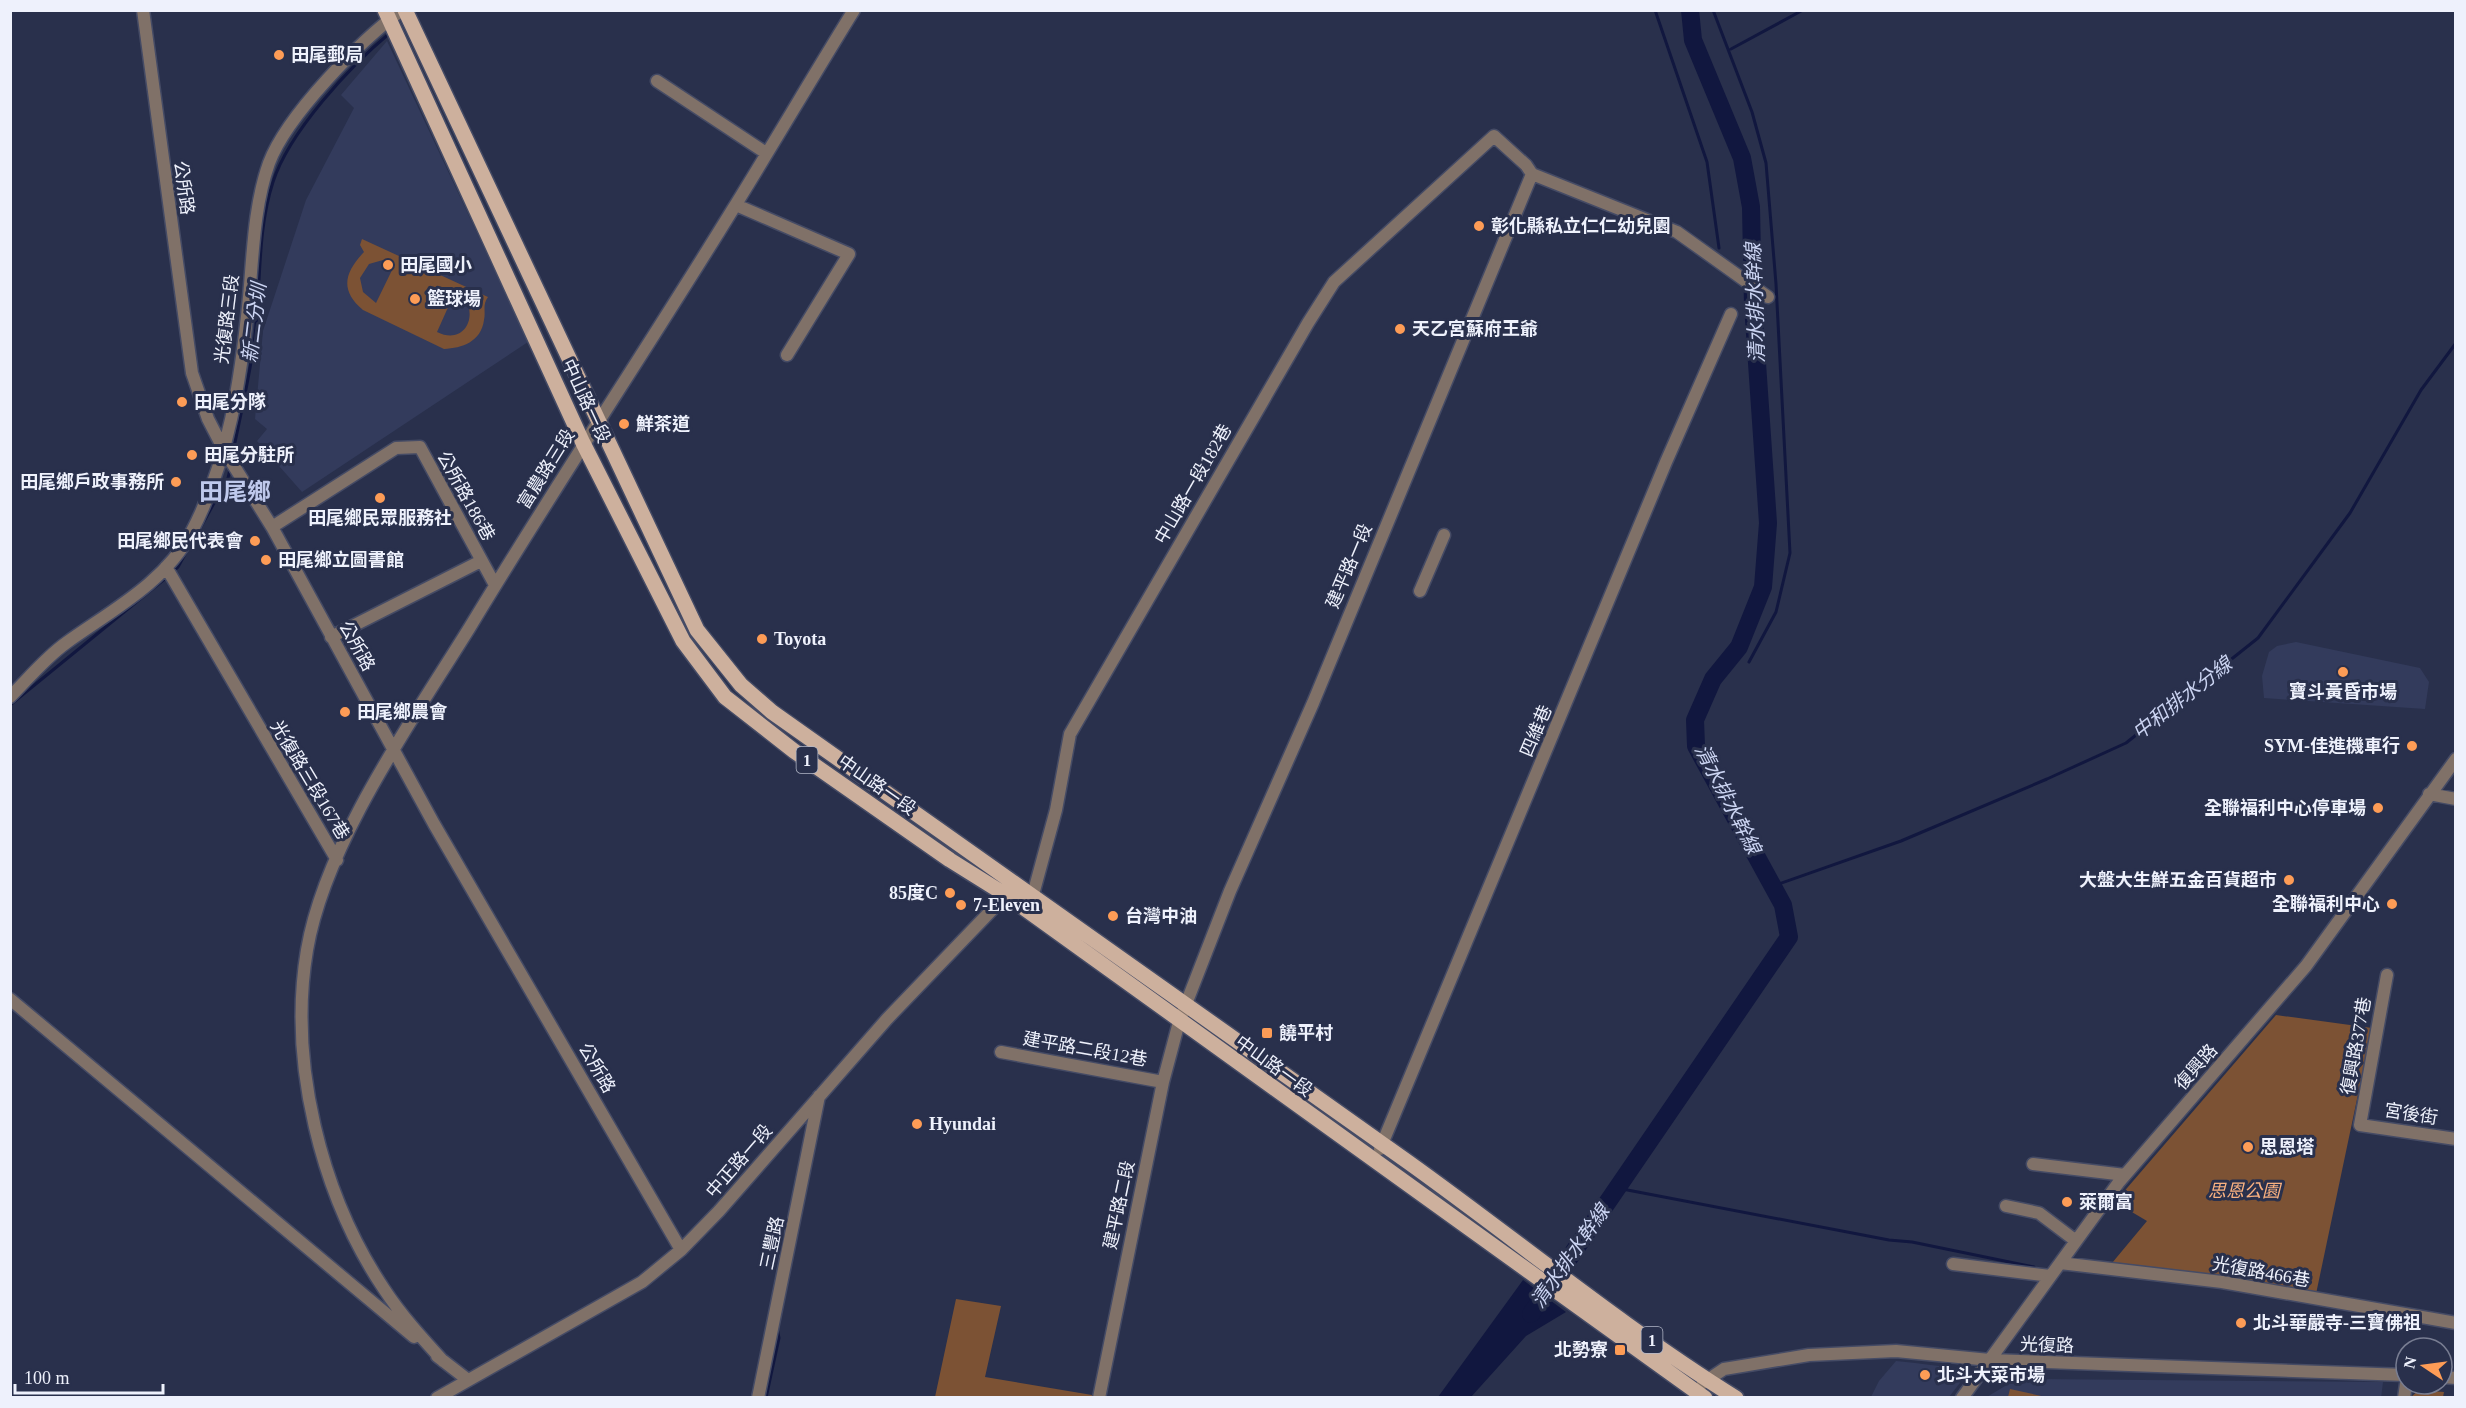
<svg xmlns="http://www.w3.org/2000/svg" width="2466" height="1408" font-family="'Times New Roman','Noto Sans TC',serif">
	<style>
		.built { fill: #333b5c }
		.green { fill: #7c5234; fill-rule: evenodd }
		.water { fill: #11173f }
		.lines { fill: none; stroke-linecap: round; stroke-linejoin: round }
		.stream { stroke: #11173f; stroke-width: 3 }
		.river { stroke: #11173f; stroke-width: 18 }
		.minor-casing { stroke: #454b65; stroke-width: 15 }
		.major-casing { stroke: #454b65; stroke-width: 18 }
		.minor { stroke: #807168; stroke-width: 12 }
		.major { stroke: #cdb09d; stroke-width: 15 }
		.poi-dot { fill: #fd9c56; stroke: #29304c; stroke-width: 2 }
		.labels { text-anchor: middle; stroke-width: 6; stroke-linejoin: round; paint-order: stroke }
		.shield { fill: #29304c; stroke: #b3b7c7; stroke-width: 1.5 }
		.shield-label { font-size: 16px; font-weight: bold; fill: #eef1fc }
		.poi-label { font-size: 18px; font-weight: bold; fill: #eef1fc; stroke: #29304c; text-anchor: start }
		.street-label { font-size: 18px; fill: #eef1fc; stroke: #29304c }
		.park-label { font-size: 18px; font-style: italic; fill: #f9b180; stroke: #29304c }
		.water-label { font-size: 20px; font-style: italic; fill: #cbd4f2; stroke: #29304c }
		.district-label { font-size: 24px; font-weight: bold; fill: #bfc9ec; stroke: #29304c }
	</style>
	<rect width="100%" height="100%" fill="#29304c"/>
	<path class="built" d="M387,41L528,342L302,492L257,441L267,429L255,419L263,331L306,200L354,108L341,95Z
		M2296,642L2420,668L2429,682L2425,709L2264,698L2262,676L2269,652L2277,646Z
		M1896,1361L1915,1363L1970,1370L1949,1397H1871L1879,1381Z
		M2017,1379L2383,1382L2381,1398H1985Z"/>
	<path class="green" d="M362,239L488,297C482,305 486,311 484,320C481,342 462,348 444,349L363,310C339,290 345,272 364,252L360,245ZM383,260L395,264L376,303L363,292L360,278L369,264ZM454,294L465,298C478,320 462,345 437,332Z
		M2276,1015L2372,1028L2316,1294L2112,1263L2147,1221L2115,1202Z
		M956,1299L1001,1306L985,1377L1092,1395V1397H935Z
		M2010,1389L2046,1397H2008Z
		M2419,1390L2444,1392L2443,1397H2411Z"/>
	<path class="water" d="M1523,1280L1566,1312L1526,1336L1471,1397H1438Z"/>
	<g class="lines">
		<path class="stream" d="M1655,10L1707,162L1719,248
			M1713,10L1752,112L1766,163L1776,284L1790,553L1776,612L1749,662
			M1731,49L1803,10
			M232,457C240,417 250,376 255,336C261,285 257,231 273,182C289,132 350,66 391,32
			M198,532L228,478L230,469
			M172,572L178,567L191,543
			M10,705L167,577
			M1773,886L1901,841L2047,779L2126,743L2258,638L2350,513L2421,390L2456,343
			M1617,1188L1889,1240L1912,1242L2034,1267
			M766,1398L779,1338L777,1328"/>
		<path class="river" d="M1531,1314L1789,937L1783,905L1696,746L1695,720L1713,679L1739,647L1763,587L1768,523L1753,305L1751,207L1742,158L1693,40L1690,10"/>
		<defs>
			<path id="minor" d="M143,10L192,373L208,419L224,450L272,527L434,824L681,1250
				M657,81L766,153
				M1532,174L1677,232L1768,297
				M736,205L849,254L787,355
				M272,527L396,448L420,447L495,585
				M166,567L337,860
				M1420,591L1444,535
				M331,637L481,561
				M10,697C28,679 45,658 66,643C109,612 165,583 191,533C229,461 241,378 249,297C253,253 254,205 269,163C287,115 361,40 402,10
				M2429,794L2456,799
				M1031,902L1056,810L1070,734L1308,323L1334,282L1494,136L1526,165L1532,174L1313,703L1230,891L1179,1022L1163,1082L1099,1398
				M2387,975L2360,1125L2456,1139
				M10,999L414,1337
				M1001,1052L1163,1082
				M1380,1149L1666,462L1731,314
				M2033,1164L2125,1175
				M2006,1206L2039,1213L2076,1241
				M2060,1263L2222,1282L2456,1323
				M1953,1264L2050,1276
				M437,1356L468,1380
				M443,1361C422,1338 401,1315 384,1289C321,1195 288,1062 307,950C325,843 413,719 470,627C555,486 647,349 733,209C774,143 813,76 854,10
				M2442,1377L2456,1378
				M1703,1383L1724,1369L1809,1355L1896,1351L1990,1360L2406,1375
				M437,1398L642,1282L681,1250L719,1211L887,1019L1011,890
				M758,1398L819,1096
				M1962,1398L2119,1182L2306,966L2456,759
				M2404,1398L2406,1384"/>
			<path id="major" d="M385,10L583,443L683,641L725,697L734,704L794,751L950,860L1006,895L1705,1398
				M405,10L697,630L741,685L772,712C984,862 1196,1011 1408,1162C1517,1240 1622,1327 1736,1398"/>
		</defs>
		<use href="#minor" class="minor-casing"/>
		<use href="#major" class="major-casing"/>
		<use href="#minor" class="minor"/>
		<use href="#major" class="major"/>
	</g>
	<g class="poi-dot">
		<circle cx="279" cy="55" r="6"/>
		<circle cx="1479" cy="226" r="6"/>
		<circle cx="388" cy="265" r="6"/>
		<circle cx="415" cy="299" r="6"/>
		<circle cx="1400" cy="329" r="6"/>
		<circle cx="182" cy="402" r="6"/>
		<circle cx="624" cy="424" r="6"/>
		<circle cx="192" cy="455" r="6"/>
		<circle cx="176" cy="482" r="6"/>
		<circle cx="380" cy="498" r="6"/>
		<circle cx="255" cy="541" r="6"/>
		<circle cx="266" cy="560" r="6"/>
		<circle cx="762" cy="639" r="6"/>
		<circle cx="2343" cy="672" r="6"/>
		<circle cx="345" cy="712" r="6"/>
		<circle cx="2412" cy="746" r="6"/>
		<circle cx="2378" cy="808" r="6"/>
		<circle cx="2289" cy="880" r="6"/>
		<circle cx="950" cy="893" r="6"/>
		<circle cx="2392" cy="904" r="6"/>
		<circle cx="961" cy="905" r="6"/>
		<circle cx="1113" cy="916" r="6"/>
		<rect x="1261" y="1027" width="12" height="12" rx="3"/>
		<circle cx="917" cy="1124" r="6"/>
		<circle cx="2248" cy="1147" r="6"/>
		<circle cx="2067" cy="1202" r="6"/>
		<circle cx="2241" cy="1323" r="6"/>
		<rect x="1614" y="1344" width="12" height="12" rx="3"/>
		<circle cx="1925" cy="1375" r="6"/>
	</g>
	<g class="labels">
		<g class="shield">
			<rect x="796.5" y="747" width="21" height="26" rx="4.5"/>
			<rect x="1641.5" y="1327" width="21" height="26" rx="4.5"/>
		</g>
		<g class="shield-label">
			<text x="807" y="766">1</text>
			<text x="1652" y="1346">1</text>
		</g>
		<g class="poi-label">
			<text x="291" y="61">田尾郵局</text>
			<text x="1491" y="232">彰化縣私立仁仁幼兒園</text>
			<text x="400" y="271">田尾國小</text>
			<text x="427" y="305">籃球場</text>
			<text x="1412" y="335">天乙宮蘇府王爺</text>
			<text x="194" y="408">田尾分隊</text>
			<text x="636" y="430">鮮茶道</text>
			<text x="204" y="461">田尾分駐所</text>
			<text x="164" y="488" text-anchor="end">田尾鄉戶政事務所</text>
			<text x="380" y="524" text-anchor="middle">田尾鄉民眾服務社</text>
			<text x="243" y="547" text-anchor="end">田尾鄉民代表會</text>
			<text x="278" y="566">田尾鄉立圖書館</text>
			<text x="774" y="645">Toyota</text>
			<text x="2343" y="698" text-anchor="middle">寶斗黃昏市場</text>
			<text x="357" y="718">田尾鄉農會</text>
			<text x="2400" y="752" text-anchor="end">SYM-佳進機車行</text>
			<text x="2366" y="814" text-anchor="end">全聯福利中心停車場</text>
			<text x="2277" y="886" text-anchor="end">大盤大生鮮五金百貨超市</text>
			<text x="938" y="899" text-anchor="end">85度C</text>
			<text x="2380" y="910" text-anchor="end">全聯福利中心</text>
			<text x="973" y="911">7-Eleven</text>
			<text x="1125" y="922">台灣中油</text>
			<text x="1279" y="1039">饒平村</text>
			<text x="929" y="1130">Hyundai</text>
			<text x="2260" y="1153">思恩塔</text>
			<text x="2079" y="1208">萊爾富</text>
			<text x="2253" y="1329">北斗華嚴寺-三寶佛祖</text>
			<text x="1608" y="1356" text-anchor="end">北勢寮</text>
			<text x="1937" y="1381">北斗大菜市場</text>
		</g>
		<g class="street-label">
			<text transform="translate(184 188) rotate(82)" y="6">公所路</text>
			<text transform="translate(227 319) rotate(-83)" y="6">光復路三段</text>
			<text transform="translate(586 401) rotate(65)" y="6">中山路一段</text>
			<text transform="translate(546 469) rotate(-58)" y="6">富農路三段</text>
			<text transform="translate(1193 484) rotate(-60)" y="6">中山路一段182巷</text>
			<text transform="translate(466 496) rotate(61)" y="6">公所路186巷</text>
			<text transform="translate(1349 566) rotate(-67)" y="6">建平路一段</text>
			<text transform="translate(357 646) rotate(61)" y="6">公所路</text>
			<text transform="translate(1536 731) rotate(-67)" y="6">四維巷</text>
			<text transform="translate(310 780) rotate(59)" y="6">光復路三段167巷</text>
			<text transform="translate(877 785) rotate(35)" y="6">中山路一段</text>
			<text transform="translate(2356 1046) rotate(-80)" y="6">復興路377巷</text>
			<text transform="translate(1085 1049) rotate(10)" y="6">建平路二段12巷</text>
			<text transform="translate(1274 1066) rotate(36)" y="6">中山路一段</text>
			<text transform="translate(2196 1067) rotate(-49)" y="6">復興路</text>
			<text transform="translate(597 1068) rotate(60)" y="6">公所路</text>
			<text transform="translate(2411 1114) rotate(9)" y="6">宮後街</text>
			<text transform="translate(739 1161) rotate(-49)" y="6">中正路一段</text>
			<text transform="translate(1119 1205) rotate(-78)" y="6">建平路二段</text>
			<text transform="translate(772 1243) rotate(-78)" y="6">三豐路</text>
			<text transform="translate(2261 1272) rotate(10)" y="6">光復路466巷</text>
			<text transform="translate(2047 1345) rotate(2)" y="6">光復路</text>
		</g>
		<g class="park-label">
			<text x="2244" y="1197">思恩公園</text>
		</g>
		<g class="water-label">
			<text transform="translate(1755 303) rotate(-92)" y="7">清水排水幹線</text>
			<text transform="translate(254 323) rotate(-83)" y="7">新二分圳</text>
			<text transform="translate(2182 698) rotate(-38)" y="7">中和排水分線</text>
			<text transform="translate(1728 799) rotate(63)" y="7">清水排水幹線</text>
			<text transform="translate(1570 1256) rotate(-55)" y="7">清水排水幹線</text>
		</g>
		<g class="district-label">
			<text x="235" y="500">田尾鄉</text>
		</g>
	</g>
	<rect width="2466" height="1408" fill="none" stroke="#eef1fc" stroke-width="24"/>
	<g transform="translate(2424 1366) rotate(283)"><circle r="28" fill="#29304c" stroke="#787d92" stroke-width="1.5"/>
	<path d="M0-4.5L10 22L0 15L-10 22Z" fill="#fd9c56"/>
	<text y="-9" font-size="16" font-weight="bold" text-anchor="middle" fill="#eef1fc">N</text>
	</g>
	<path d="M15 1384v9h148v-9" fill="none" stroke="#eef1fc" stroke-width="3"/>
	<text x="24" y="1384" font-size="18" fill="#eef1fc" stroke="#29304c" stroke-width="4.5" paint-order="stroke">100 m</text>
</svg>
